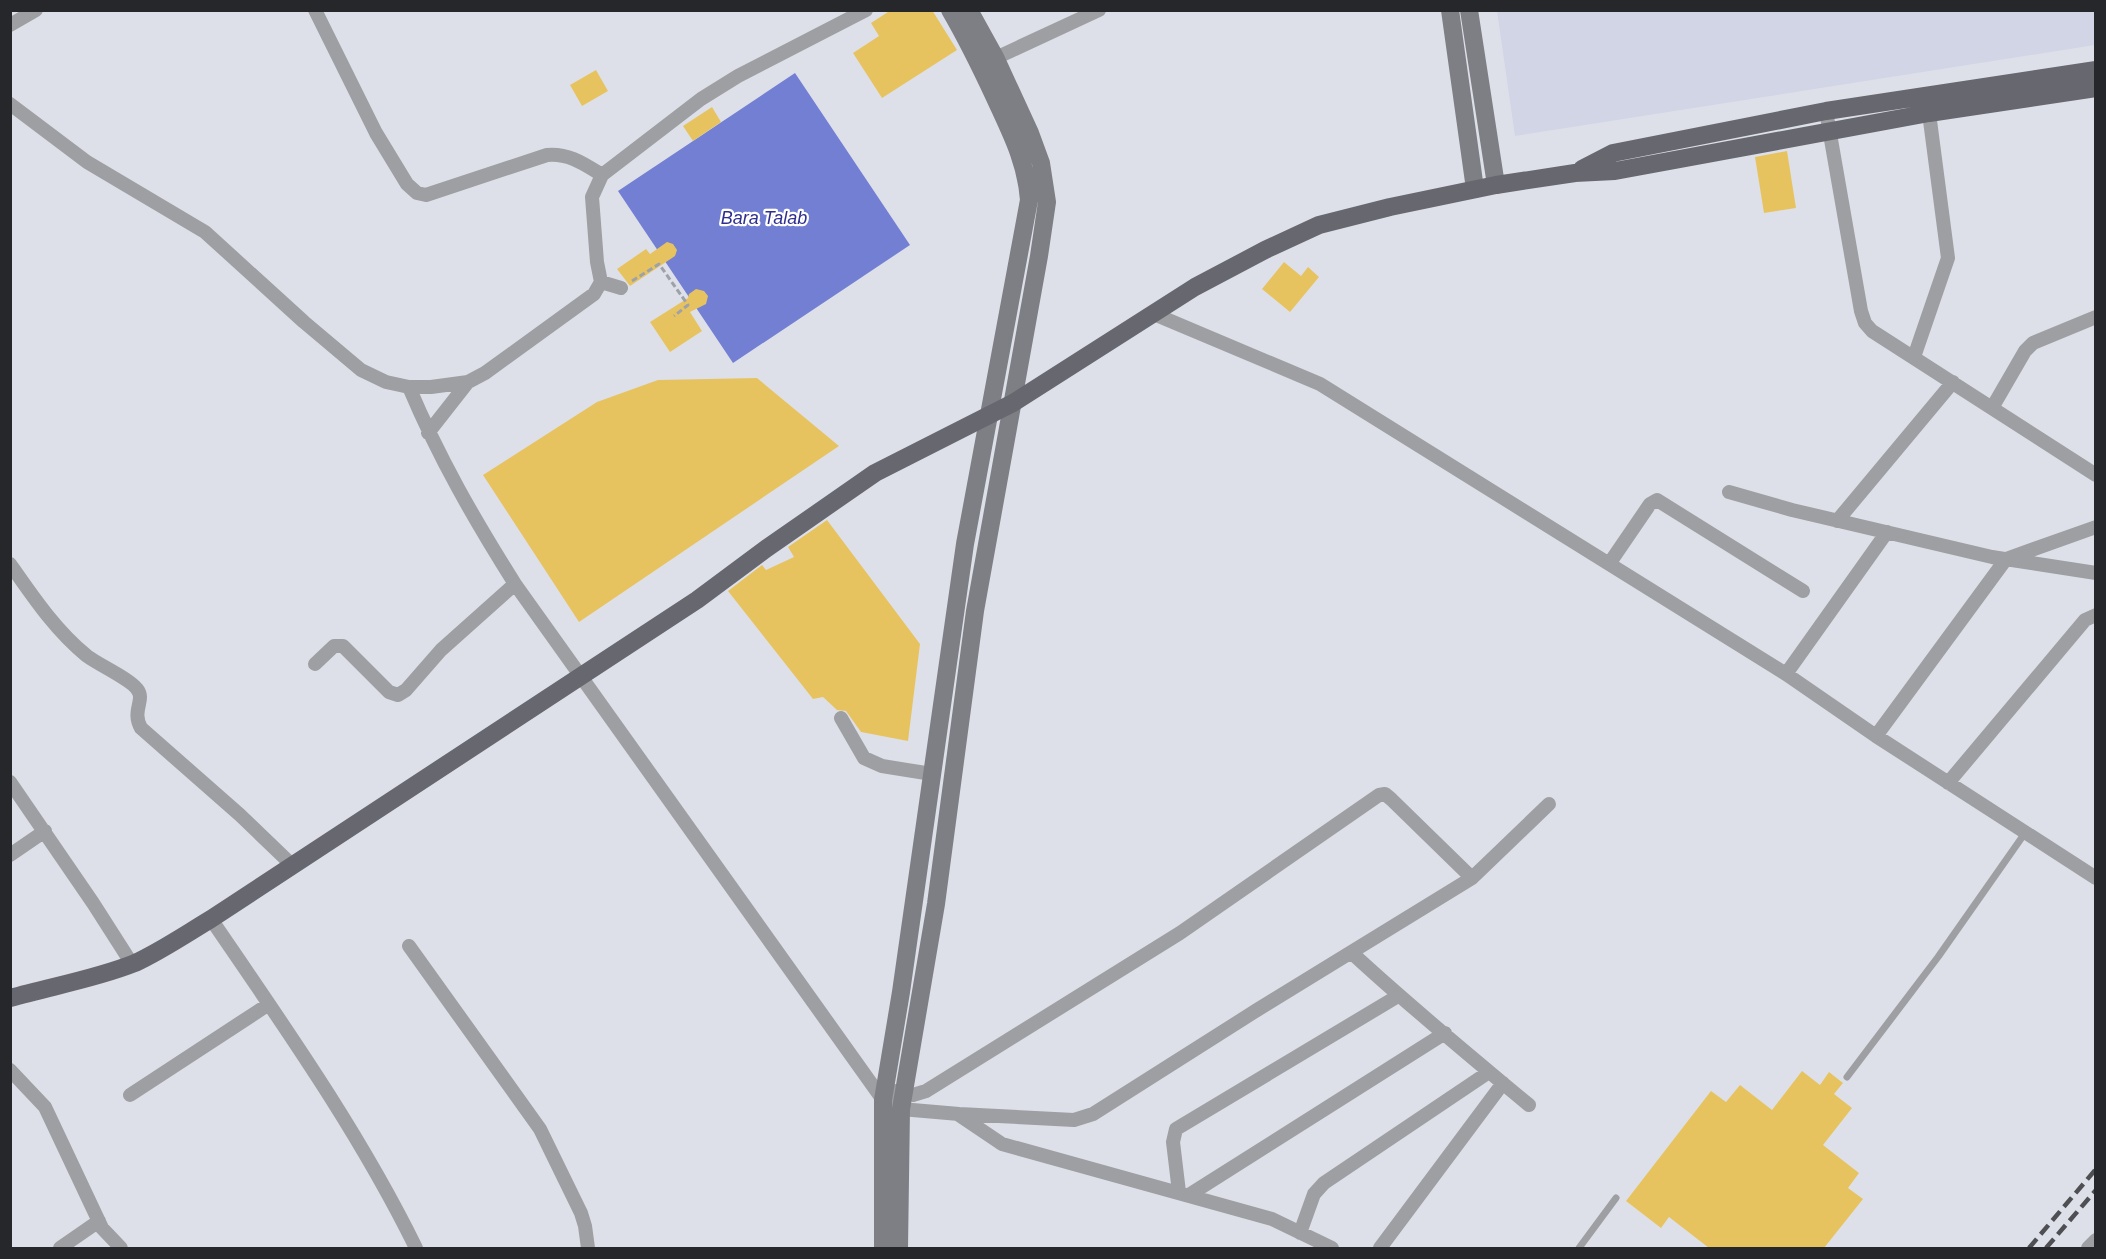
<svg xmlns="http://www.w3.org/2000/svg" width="2106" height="1259" font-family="Arial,sans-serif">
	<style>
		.built { fill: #d1d5e5 }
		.water { fill: #727fd2 }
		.building { fill: #e7c360 }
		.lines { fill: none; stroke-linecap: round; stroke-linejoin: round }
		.path { stroke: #9fa1a8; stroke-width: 3; stroke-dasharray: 6 3; stroke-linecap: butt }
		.lane { stroke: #9e9fa3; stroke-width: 7 }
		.street { stroke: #9e9fa3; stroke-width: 14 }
		.secondary { stroke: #7d7f84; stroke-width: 18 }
		.primary { stroke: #67686f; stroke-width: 18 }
		.rail { stroke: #4e4f53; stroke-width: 4.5; stroke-dasharray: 12 6; stroke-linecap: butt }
		.labels { text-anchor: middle; stroke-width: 4.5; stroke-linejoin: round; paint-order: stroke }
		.water-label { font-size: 18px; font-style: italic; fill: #2e2f8f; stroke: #fff }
	</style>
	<rect width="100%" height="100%" fill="#dee0e9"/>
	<path class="built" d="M1497,11H2095V45L1515,136Z"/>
	<path class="water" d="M795,73L910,245L733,363L618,191Z"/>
	<path class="building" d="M891,10H932L957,50L882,98L853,53L879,36L871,23Z
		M596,70L608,91L582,106L570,85Z
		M712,107L721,122L693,141L683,126Z
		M1787,151L1796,208L1764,213L1755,157Z
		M667,242L673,244L677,250L675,256L630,286L617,269L646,249L650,254Z
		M1284,262L1301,276L1308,267L1319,277L1290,312L1262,289Z
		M696,289L704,291L708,296L706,304L690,312L702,331L670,352L650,322L688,298L689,294Z
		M757,378L839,446L579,622L483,475L597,402L658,380Z
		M827,520L920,644L908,741L861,732L846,711L837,710L823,697L813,699L728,591L762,565L766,570L794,557L788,547Z
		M1802,1071L1820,1085L1829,1072L1843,1083L1834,1094L1852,1108L1823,1145L1859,1173L1848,1188L1863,1199L1824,1248H1709L1669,1217L1661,1228L1626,1201L1711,1091L1726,1102L1740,1085L1772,1110Z"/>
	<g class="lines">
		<path class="path" d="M632,281L659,264L688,305L674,316"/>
		<path class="lane" d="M1847,1077L1938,957L2025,833
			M1579,1248L1616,1198"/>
		<path class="street" d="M315,10L376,133L407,184L417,193L426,195L547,155C569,153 584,164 602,175
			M10,25L36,10
			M987,62L1099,10
			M10,104L87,162L205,232L304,322L361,370L386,382L409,387H431L468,382L485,373L594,294L601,282L597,262L592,197L602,175L701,99L738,76L866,10
			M1826,111L1861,311L1865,323L1872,331L2096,475
			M601,282L621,288
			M1154,314L1320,384L1786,674L1876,736L2096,878
			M1914,357L1948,258L1929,113
			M409,387C439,458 474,519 515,584L883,1100L901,1109L959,1114L1074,1120L1093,1114L1257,1010L1472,878L1549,804
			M1992,408L2025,351L2033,343L2096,317
			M428,433L468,382
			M1729,492L1792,510L1992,557L2096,573
			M1837,521L1953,382
			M10,564C33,597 56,631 87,656C99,665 130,679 137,689C146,700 131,710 141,728L240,815L292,865
			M1609,564L1650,504L1657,500L1803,591
			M315,664L334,646H343L389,692L398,695L406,690L441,650L515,584
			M1786,674L1887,532
			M841,718L864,758L882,766L932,774
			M1876,736L2006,559L2096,527
			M10,782L93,903L132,964
			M1948,783L2085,620L2096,615
			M10,855L45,831
			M211,919C284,1026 359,1132 416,1248
			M409,946L540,1129L581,1213L585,1226L588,1248
			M1352,953C1409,1006 1469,1055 1529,1105
			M10,1070L45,1107L102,1228L121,1248
			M896,1091L913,1095L926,1091L1180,933L1379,795L1385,794L1391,799L1472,878
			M130,1095L269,1004
			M959,1115L1002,1144L1272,1219L1332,1248
			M1179,1192L1173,1142L1176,1129L1398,996
			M1189,1195L1445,1033
			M1300,1233L1314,1194L1324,1183L1489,1072
			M60,1248L99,1221
			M1380,1248L1503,1083
			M2088,1248L2096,1240"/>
		<path class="secondary" d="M1450,10L1475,189
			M1469,10L1496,185
			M883,1248V1100L901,992L965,544L1029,200C1026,161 1011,133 995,98C981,68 967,39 950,10
			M899,1248L901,1109L936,904L975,611L1039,256L1047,202L1041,163L1030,133L995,57L969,10"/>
		<path class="primary" d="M1582,169L1613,153L1826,111L2096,70
			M10,998C52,986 95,979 135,963C161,951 186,934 211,919L697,600L767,548L875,473L1013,403L1195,287L1265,250L1319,225L1390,207L1496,185L1575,173L1615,171L1929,113L2096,88"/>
		<path class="rail" d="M2029,1248L2096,1169
			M2046,1248L2096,1190"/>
	</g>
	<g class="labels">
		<g class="water-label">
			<text x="764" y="224">Bara Talab</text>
		</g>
	</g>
	<rect width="2106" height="1259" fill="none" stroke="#26272a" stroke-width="24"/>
</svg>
